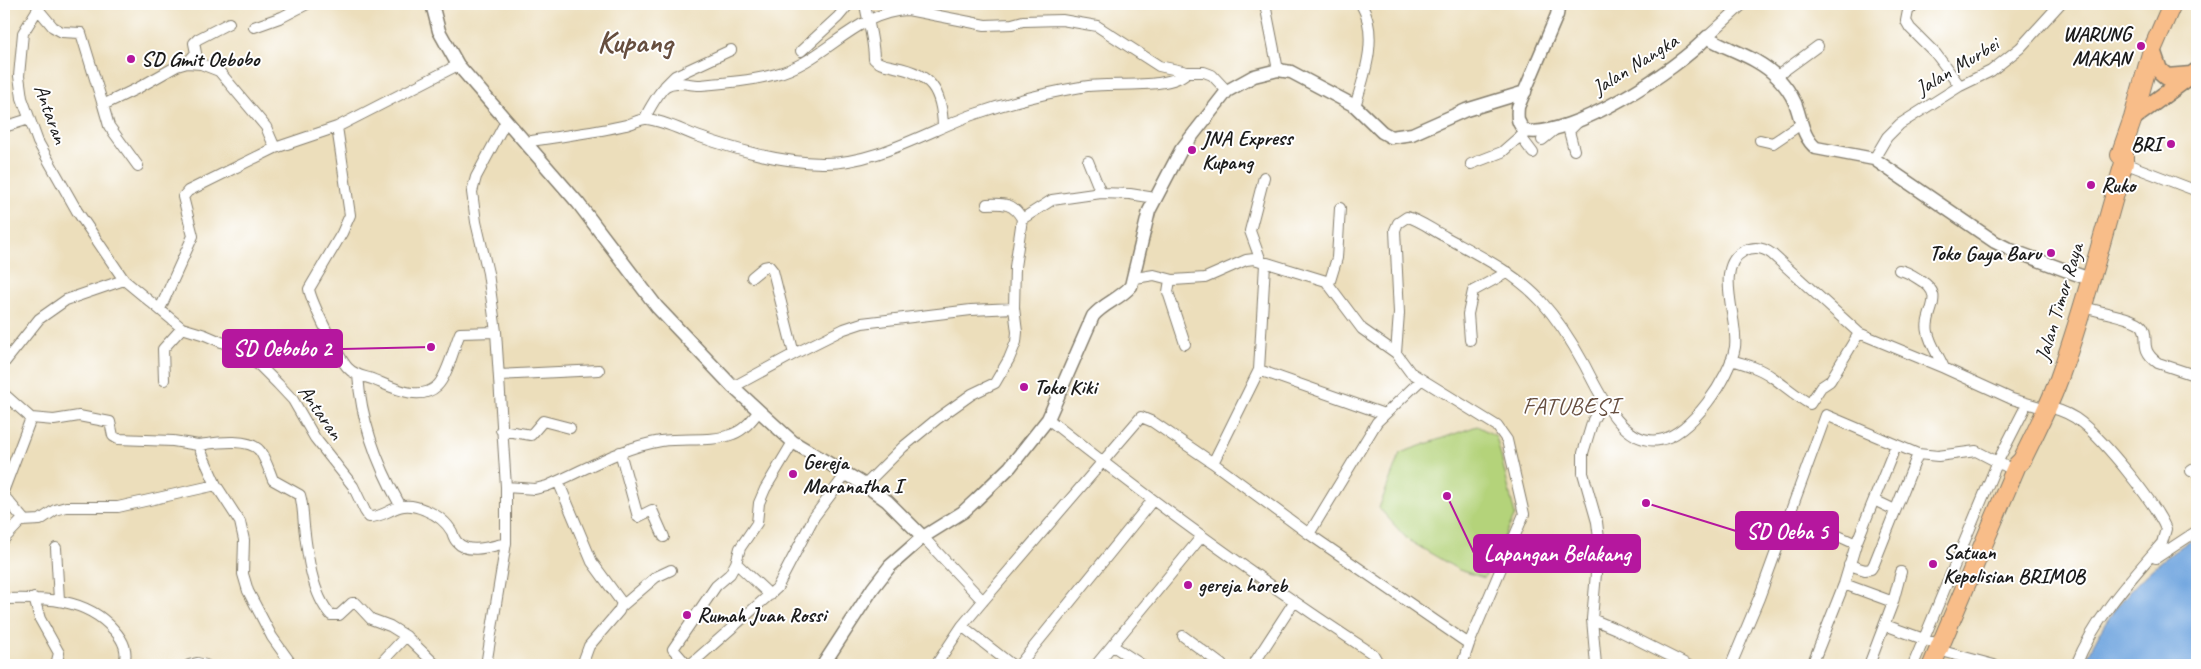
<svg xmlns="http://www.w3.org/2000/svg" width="2201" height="669" font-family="Caveat,sans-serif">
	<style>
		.green { fill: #b4d37a; stroke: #68784b }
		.water { fill: #74a8e0; stroke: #48627e }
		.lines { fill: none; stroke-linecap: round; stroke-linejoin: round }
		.minor-casing { stroke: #847d6c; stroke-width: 12 }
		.tertiary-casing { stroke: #847d6c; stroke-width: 15 }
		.primary-casing { stroke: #847d6c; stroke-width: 19 }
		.trunk-casing { stroke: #847d6c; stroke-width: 20 }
		.minor { stroke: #fff; stroke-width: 10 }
		.tertiary { stroke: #fff; stroke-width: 12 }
		.primary { stroke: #f8bd89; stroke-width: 16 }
		.trunk { stroke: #f8bd89; stroke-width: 18 }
		.poi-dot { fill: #b5179e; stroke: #fff; stroke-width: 2 }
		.labels { text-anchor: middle; stroke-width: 4; stroke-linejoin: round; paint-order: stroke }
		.poi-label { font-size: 21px; font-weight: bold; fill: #1c1c1c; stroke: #fff; text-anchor: start }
		.street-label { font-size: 21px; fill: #1c1c1c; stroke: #fff }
		.quarter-label { font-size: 24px; letter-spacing: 1px; fill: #664e3f; stroke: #fff }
		.town-label { font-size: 31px; font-weight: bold; fill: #664e3f; stroke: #fff }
		.leader { fill: none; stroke: #b5179e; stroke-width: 2 }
		.callout-dot { fill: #b5179e; stroke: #fff; stroke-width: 2 }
		.callout { fill: #b5179e; stroke: #b5179e; stroke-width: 2 }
		.callout-label { font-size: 22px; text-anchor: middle; font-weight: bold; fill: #fff }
	</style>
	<rect width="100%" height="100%" fill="#fff"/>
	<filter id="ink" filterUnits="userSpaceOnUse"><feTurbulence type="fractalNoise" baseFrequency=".02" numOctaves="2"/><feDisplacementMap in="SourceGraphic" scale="10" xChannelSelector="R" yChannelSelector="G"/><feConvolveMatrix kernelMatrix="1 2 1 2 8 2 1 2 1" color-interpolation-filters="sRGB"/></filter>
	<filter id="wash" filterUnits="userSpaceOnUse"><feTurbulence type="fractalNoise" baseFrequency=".0096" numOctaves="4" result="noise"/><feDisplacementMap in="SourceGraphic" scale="20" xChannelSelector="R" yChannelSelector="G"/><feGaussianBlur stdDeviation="1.12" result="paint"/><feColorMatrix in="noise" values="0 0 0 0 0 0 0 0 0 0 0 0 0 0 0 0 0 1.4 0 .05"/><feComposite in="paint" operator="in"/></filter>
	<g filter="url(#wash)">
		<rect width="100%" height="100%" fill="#ecdebb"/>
		<path class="green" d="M1477,426L1496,436L1515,515L1484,578L1459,570L1408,540L1379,508L1400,453Z"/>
		<path class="water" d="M2197,536V665H2084C2107,608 2146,568 2197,536Z"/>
	</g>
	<g filter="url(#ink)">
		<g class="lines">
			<defs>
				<path id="minor" d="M41,4L23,33L19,76L22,98L38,142L77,211L124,280L182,328L205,335L233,347L260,366L278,384L293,400L315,438L353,486L365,511L369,517C389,518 396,497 425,510C435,514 446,521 452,532C453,535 454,539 457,542C468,555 492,546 506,543
					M865,4C868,23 874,40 874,59C879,65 888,65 895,67C931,74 942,90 943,127
					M1265,4L1278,70
					M1915,4L1908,11L1906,21L1910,28L1936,54L1960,86
					M38,9L53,27L62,32L81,33L103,105L138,88L177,66L187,63L201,64L219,71L266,127L275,148
					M254,27L282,17L307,4
					M1707,37L1743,4
					M801,51L838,17L849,4
					M187,63L196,53L194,43L198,39L229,23
					M1777,76L1818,46
					M665,86L675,76L731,50
					M103,105L109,126L138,166
					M1355,106C1365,74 1379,35 1361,4
					M645,118C648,111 660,90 666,86C676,80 688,85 700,85C725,83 751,81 776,74C824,62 856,11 908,10L985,25L1012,24L1023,21L1062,20L1097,26L1159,66L1187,72H1204L1212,75L1227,91
					M4,127L29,119
					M337,127L350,215L342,233L309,289C311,301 339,359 348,368C354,375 363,376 372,379C390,386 419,403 437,386C447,377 454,347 460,333L496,332
					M1521,137L1533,153
					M1542,140L1558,127
					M1760,140L1773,143L1801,124
					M525,142C559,136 593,133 626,125C632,124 641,118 647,119C664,121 681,130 697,136C737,150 778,162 822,163C874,164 924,133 972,115C1006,103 1045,93 1081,87C1109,81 1169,91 1187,72
					M1574,150L1569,131L1579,121
					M1874,159L1887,137L1900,124L1960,86L1991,71L2020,48L2060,4
					M1088,161L1101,193L1130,194L1155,198
					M2124,163L2197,191
					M1471,164L1502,152L1526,131
					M1022,219L1052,200L1101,193
					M1261,261L1250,231L1264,177
					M1265,264L1259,370L1384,414
					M1899,270C1907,271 1914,276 1920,280C1948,296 1923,313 1928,332C1930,344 1939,356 1944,368
					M752,277L764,267L769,266L773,271L794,354
					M1135,278L1154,275L1173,280L1205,278L1246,260L1254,259L1326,281L1362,329L1396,353L1410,372L1497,426L1507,440L1524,514L1469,644L1462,665
					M1170,280L1168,292L1185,344
					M1329,284L1337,258L1340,208
					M2083,307C2095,311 2135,317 2142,326C2151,338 2137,348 2158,363L2197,376
					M160,309L193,236L183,197L188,191L275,148L337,127L458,65
					M1470,340L1468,314L1473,291L1508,272
					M1396,353L1399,313L1395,230L1398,223L1407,217C1420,220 1432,230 1444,236C1478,255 1514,272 1541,301C1558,320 1572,342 1584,364C1598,390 1621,446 1659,440C1691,435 1730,377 1735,347C1739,320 1713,267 1744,251C1754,246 1764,248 1772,254L1859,333L1944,368L2012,399L2040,407
					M1731,360C1745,364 1760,368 1772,377C1785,386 1796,396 1810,404L1821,387L1830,381L1859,333
					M4,363L39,319L66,300L124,280
					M358,375C361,422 377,464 400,505
					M499,375L599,370
					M164,380L163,349L182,328
					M733,387L794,354L844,329L862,323L971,310L1014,308L1015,267L1022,219C1014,203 1003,203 987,204
					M4,394L31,418L54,420L79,416L110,422L113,436L118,439L173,441L198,445
					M2048,407C2060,410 2073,415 2082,423C2106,443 2154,501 2166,529L2162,543C2129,581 2095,618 2076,665
					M1048,419C1153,502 1261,581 1373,654L1377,661L1376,665
					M501,430L531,435L543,421L570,428
					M620,452L638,517L652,510L664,537
					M1213,463L1259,370
					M2191,471L2197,467
					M558,481L592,562L622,603L619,611L589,646L582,665
					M865,485L903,447L937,419L972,394L995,383L1009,359L1016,342L1017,332L1014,308
					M506,487L535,489L547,486C585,470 619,448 661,441C684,437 710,443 733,434C744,430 752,420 759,411
					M4,489L31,418
					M4,496L25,521
					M1874,500L1895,510
					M1790,514L1856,544L1844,584L1812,665
					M1309,534L1377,422L1421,380
					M923,537L983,601
					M4,539L21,521L40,520L55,510L66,507H118L216,485
					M1856,544L1896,445
					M56,548L59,600
					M2151,556L2156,558L2197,531
					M1849,565L1865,570L1871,569L1874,564L1918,454
					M1844,584L1893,602
					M770,595L736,563L740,548L757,523L759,503L765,489L793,442
					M34,598L40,619L59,653L56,665
					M4,599C43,598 86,597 114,630C124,641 128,651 124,665
					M622,606L656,577L671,570
					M1592,619L1616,629L1688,665
					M1885,625L1940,645
					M962,626L1012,665
					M1183,636L1222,665
					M1113,646L1142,665
					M1938,650L1994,665
					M189,665L197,663L206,665
					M292,665L272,637L248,591L243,574L244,540L240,522L216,485L198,445C214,443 249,437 260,451C266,460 269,470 273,480L300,495C303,505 303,516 304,526C307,553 312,595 331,615H339L352,603H356L371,619L390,626L406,636L436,665
					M379,665L406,636
					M486,665L506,543V487L496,332L488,273L476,222L472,192L476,177L506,121
					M687,665L673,649L716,586L730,574L736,563
					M690,665L777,588L814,517L846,474
					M936,665L962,626L983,601L1141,417L1153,422L1213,463L1309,534L1469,644
					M1019,665L1152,501
					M1096,665L1202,536
					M1253,665L1294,602
					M1596,665L1592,619L1599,539L1597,522L1583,473V453L1593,420L1603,402
					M1731,665L1759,598L1826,415L1918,454L1938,456L1976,451L2015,471
					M1869,665L1893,602L1901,572
					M1913,665L1998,461L2024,410"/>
				<path id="tertiary" d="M432,4L439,31L458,65L578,203L657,307L733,387L793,442L865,485L887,501L923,537
					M1559,4L1557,15L1518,107C1517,118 1517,124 1526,131C1570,139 1678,69 1707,37C1730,51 1758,57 1777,77C1784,84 1791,94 1795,103C1801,117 1802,137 1816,148L1874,159L1995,242L2011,250L2084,277
					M823,665L873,588L890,566L923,537L963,512L976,500L1010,467L1048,419L1093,316C1104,303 1120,299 1131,286L1149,211L1181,150L1227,91L1254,76L1278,70L1291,72L1355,106L1382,132L1391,137L1412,134L1466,110L1525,92"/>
				<path id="primary" d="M2152,50L2159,70L2167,77L2191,75
					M2133,118L2197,71"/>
				<path id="trunk" d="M2120,155L2133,118L2152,50L2172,4
					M1932,665L2017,465L2022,460C2036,431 2051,403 2061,373C2086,304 2103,233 2124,163V145"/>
			</defs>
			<use href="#minor" class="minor-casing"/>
			<use href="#tertiary" class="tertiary-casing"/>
			<use href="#primary" class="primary-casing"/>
			<use href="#trunk" class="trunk-casing"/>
			<use href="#minor" class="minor"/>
			<use href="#tertiary" class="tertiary"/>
			<use href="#primary" class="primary"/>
			<use href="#trunk" class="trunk"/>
		</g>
	</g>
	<g class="poi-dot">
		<circle cx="2141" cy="46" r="5"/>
		<circle cx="131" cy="59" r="5"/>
		<circle cx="2171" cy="144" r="5"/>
		<circle cx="1192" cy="150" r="5"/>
		<circle cx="2091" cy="185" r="5"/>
		<circle cx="2051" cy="253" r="5"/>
		<circle cx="1024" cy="387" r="5"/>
		<circle cx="793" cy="474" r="5"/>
		<circle cx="1933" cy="564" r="5"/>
		<circle cx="1188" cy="585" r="5"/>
		<circle cx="687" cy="615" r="5"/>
	</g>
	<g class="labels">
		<g class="poi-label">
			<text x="2131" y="41" text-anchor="end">WARUNG<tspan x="2131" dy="24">MAKAN</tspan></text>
			<text x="141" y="66">SD Gmit Oebobo</text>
			<text x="1202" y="145">JNA Express<tspan x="1202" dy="24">Kupang</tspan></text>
			<text x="2161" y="151" text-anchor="end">BRI</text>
			<text x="2101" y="192">Ruko</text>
			<text x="2041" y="260" text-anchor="end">Toko Gaya Baru</text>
			<text x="1034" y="394">Toko Kiki</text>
			<text x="803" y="469">Gereja<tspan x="803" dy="24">Maranatha I</tspan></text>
			<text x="1943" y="559">Satuan<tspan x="1943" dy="24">Kepolisian BRIMOB</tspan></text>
			<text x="1198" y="592">gereja horeb</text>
			<text x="697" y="622">Rumah Juan Rossi</text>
		</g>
		<g class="street-label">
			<text transform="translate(1635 64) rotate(-32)" y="7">Jalan Nangka</text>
			<text transform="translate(1957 66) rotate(-31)" y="7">Jalan Murbei</text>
			<text transform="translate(51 114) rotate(70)" y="7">Antaran</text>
			<text transform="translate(2059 302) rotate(-73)" y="7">Jalan Timor Raya</text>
			<text transform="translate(321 412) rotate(55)" y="7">Antaran</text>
		</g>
		<g class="quarter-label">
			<text x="1571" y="414">FATUBESI</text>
		</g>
		<g class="town-label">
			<text x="635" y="52">Kupang</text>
		</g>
	</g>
	<path class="leader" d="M431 347L342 349M1646 503L1736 531M1447 496L1474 553"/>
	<g class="callout-dot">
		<circle cx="431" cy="347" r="5"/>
		<circle cx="1646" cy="503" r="5"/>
		<circle cx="1447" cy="496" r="5"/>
	</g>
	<g class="callout">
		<rect x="223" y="330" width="119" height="37" rx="5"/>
		<rect x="1736" y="512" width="102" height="37" rx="5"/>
		<rect x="1474" y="535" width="166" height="37" rx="5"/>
	</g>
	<g class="callout-label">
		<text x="282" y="356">SD Oebobo 2</text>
		<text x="1787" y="539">SD Oeba 5</text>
		<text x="1557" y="561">Lapangan Belakang</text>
	</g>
	<rect width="2201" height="669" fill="none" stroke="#fff" stroke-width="20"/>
</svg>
